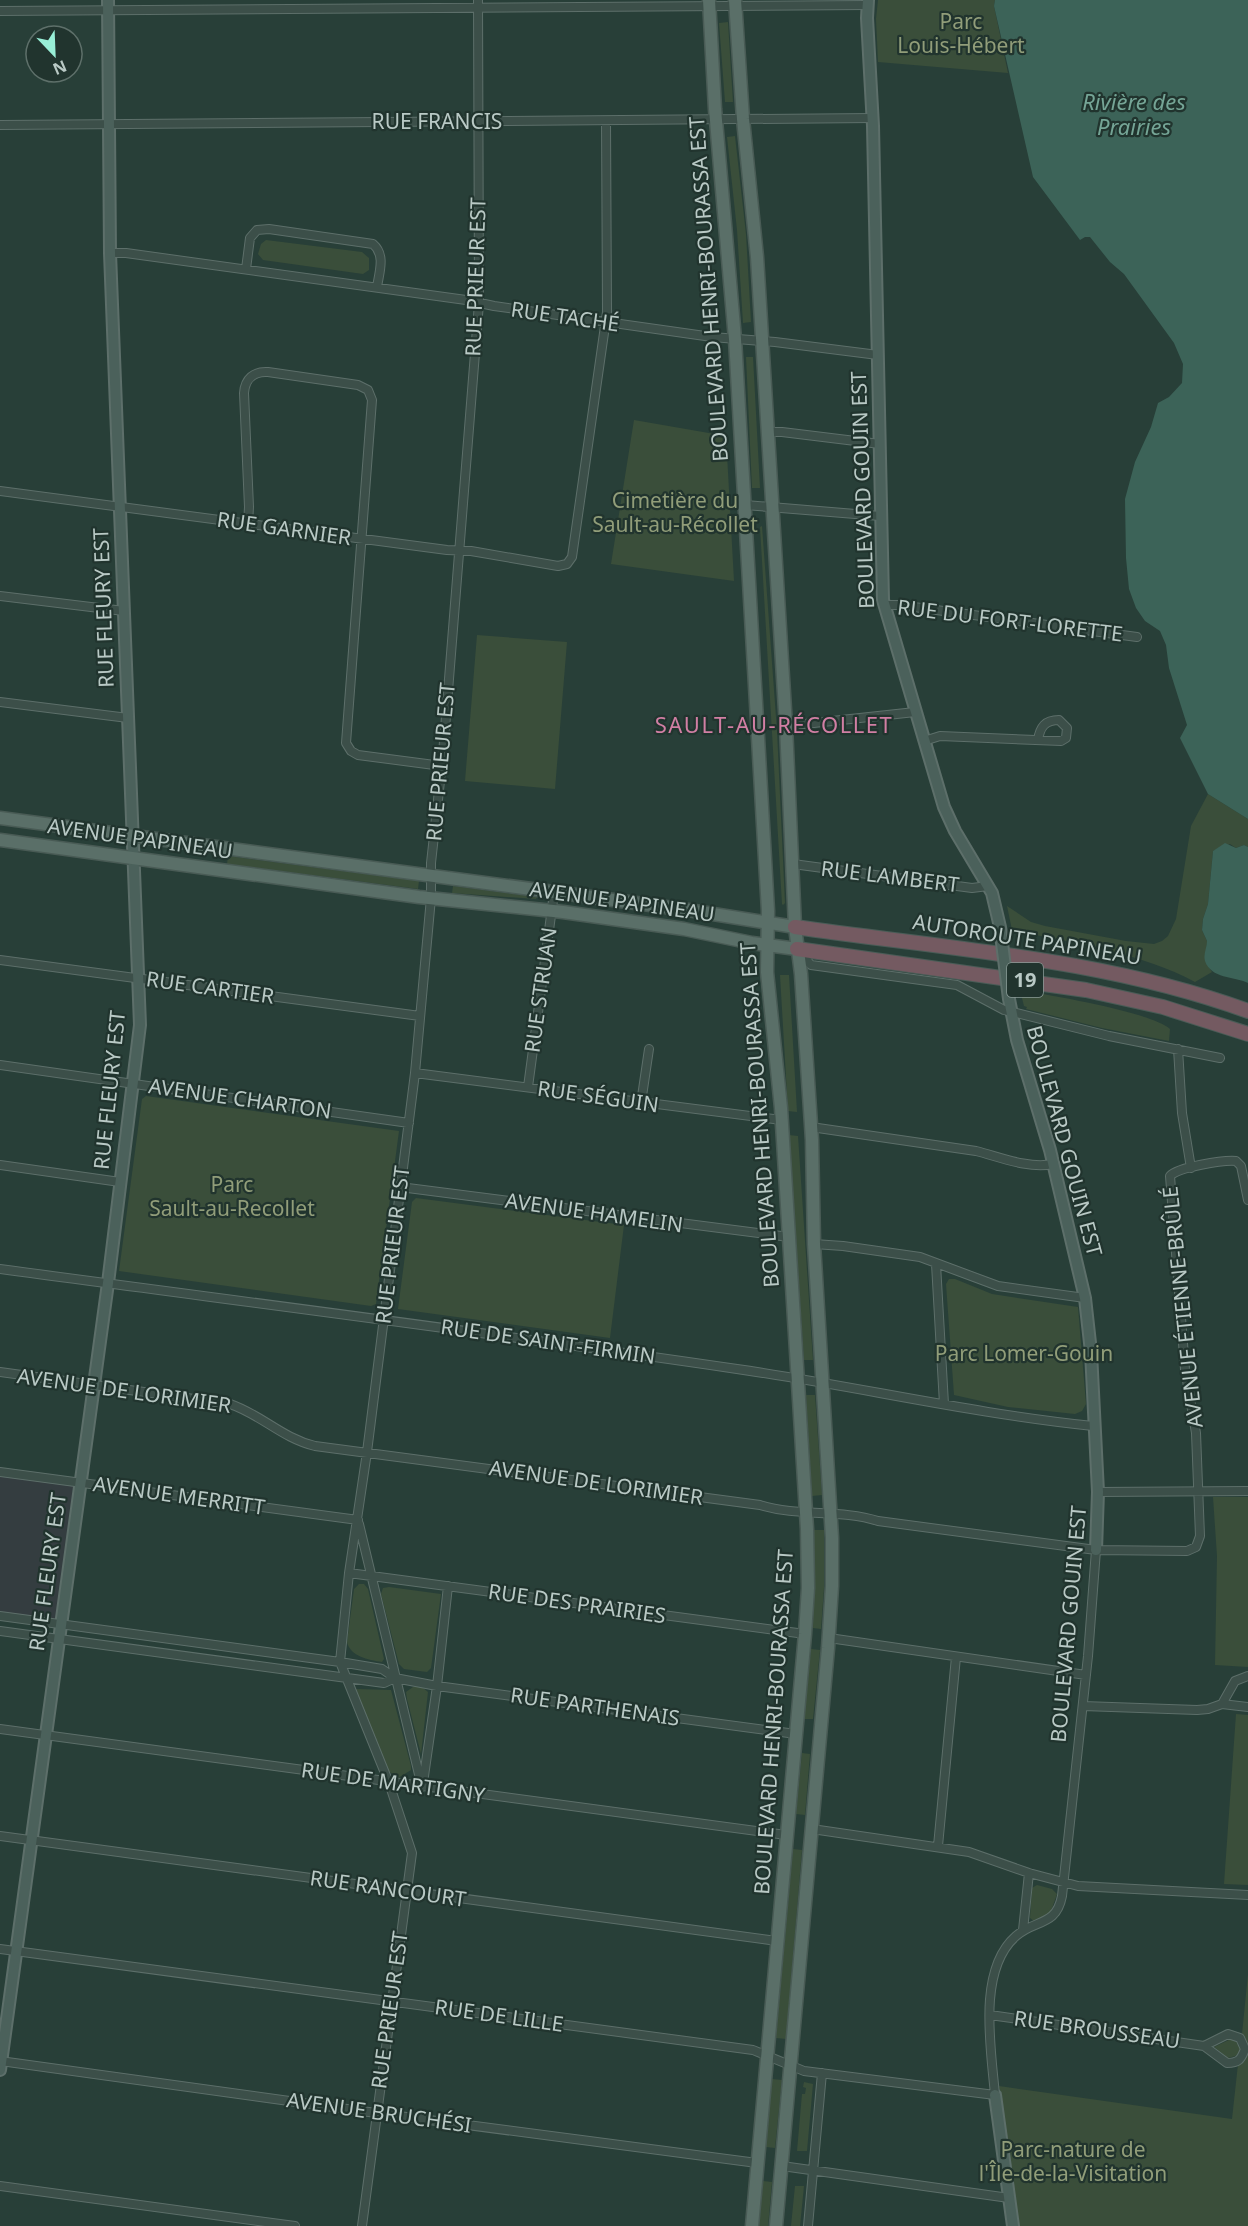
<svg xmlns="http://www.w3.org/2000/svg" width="1248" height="2226" font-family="'Noto Sans',sans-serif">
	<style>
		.medical { fill: #343d40 }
		.green { fill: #3a4e3a }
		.water { fill: #3c6358 }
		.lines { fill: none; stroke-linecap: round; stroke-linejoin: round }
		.street-casing { stroke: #5d6f6a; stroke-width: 10 }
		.secondary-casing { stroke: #5d6f6a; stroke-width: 14 }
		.primary-casing { stroke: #495b55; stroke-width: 15 }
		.highway-casing { stroke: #4a5c57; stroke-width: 16 }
		.street { stroke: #3c4f49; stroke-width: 8 }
		.secondary { stroke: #4b615b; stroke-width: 10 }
		.primary { stroke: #5a6f68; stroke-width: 12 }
		.highway { stroke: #745a61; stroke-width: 14 }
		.secondary-bridge-casing { stroke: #5d6f6a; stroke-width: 14; stroke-linecap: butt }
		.secondary-bridge { stroke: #4b615b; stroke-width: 10 }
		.labels { text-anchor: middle; stroke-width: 4.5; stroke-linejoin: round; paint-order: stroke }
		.shield { fill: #21342e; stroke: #8b9c98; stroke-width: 1.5 }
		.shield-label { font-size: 20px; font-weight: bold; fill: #b9c9c5 }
		.park-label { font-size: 21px; fill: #919d79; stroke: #21342e }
		.street-label { font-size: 21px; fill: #b9c9c5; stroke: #21342e }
		.water-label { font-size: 22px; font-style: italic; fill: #75a596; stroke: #21342e }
		.neighbourhood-label { font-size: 22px; letter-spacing: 1.5px; fill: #d17fa4; stroke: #21342e }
	</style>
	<rect width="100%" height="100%" fill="#283f38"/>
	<path class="medical" d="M0,1472L74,1481L57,1619L0,1612Z"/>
	<path class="green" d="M878,0H995L994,6L1008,73L878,62L876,19Z
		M728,22L733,102H725L719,23Z
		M735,136L746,234L751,322L743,323L737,230L727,137Z
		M266,240L362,252L369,258V270L363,274L263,260L258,254L261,244Z
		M746,357H753L760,488H752Z
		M634,420L726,436L734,581L611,564Z
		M762,526L777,731L785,903L783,905L782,904L760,527Z
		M477,635L567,642L555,789L465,781Z
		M1208,794L1248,819V847L1244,845L1236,848L1230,844L1213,851L1208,904L1203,919L1202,930L1207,941C1207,957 1202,957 1212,972L1195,982C1141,953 1072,943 1012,930L1007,906L1031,922L1045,926L1126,941L1154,944L1162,941L1168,936L1176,919L1191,826Z
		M228,856L419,881L418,889L227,864Z
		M453,886L537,897L536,899L452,893Z
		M780,975H789L797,1112L788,1111Z
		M1020,990C1049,995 1151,1012 1170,1029L1169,1041L1102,1028L1026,1009L1027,1007L1024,1006Z
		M146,1096L399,1131L376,1304L371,1306L119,1271L142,1099Z
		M789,1135L798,1136L813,1360H804Z
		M416,1198L624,1225L610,1338L398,1309L412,1202Z
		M949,1279H955L992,1294L1078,1307L1086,1404L1082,1411L1075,1414L1008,1407L954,1395L946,1284Z
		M806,1395H815L822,1495L812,1496Z
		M1213,1497H1248V1667L1215,1665L1217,1556Z
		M814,1530H824V1588L821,1629L813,1628Z
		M359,1584H364L368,1589L384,1659L382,1662C368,1660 350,1656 347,1642L354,1589Z
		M389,1587L441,1594L431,1668L427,1672L404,1669L399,1664L381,1594L383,1588Z
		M811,1649L820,1650L813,1719H804Z
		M413,1687H422L428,1692L421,1754L407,1699L406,1692Z
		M356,1689L391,1690L411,1766V1770L398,1778L387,1770Z
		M1236,1714L1248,1715V1885L1224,1884Z
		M802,1753L810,1754L805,1815L796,1814Z
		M793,1849L802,1850L786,2039L776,2038Z
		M1037,1885L1052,1889L1057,1894L1050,1914L1035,1922L1030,1918L1032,1888Z
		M1248,1974V2226H1017L999,2086L1232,2119L1239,2055L1228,2058L1214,2047L1231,2039L1241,2044Z
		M772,2079L782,2080L775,2148L766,2147Z
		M804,2082L813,2084L807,2151H797L802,2094H805L806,2088L803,2087Z
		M763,2181L772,2182L768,2226H759Z
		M795,2186H804L800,2226H791Z"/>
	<path class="water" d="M995,0H1248V819L1208,794L1180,738L1187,725L1169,668L1166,645L1160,631L1145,621L1136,608L1129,589L1126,558L1125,499L1135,462L1151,427L1158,403L1169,397L1182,383L1183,364L1174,343L1124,274L1110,262L1090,237H1085L1080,240L1033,177L994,6Z
		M1225,843L1236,848L1244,845L1248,847V983C1234,976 1211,979 1205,961C1203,954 1207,948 1207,941L1202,930L1203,919L1208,904L1213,851Z"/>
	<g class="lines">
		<defs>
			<path id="street" d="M0,11L867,5
				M0,125L873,118
				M110,253H126L466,300L494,306L712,337L775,342L878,355
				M246,269L250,238L257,230L269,229L373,244C386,255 379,273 377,287
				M767,432H782L880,444
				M0,491L447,550L471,551L558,566L567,564L572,557L607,312L606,121
				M745,505L880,516
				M248,524L249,507L244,393C245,379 254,371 268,372L358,385L368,390L372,400L346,743L351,751L358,755L442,766
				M0,596L124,611
				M884,605H899L1137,637
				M0,702L128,718
				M786,726L915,712
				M924,741L940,736L1061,741L1066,738L1067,728L1059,720C1045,720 1040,727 1038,740
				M793,864L972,888L988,886
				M800,952L811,965L957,985L1004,1010L1109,1036L1220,1058
				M0,960L420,1016
				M1178,1049L1182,1113L1191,1168
				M0,1065L409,1123
				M415,1073L781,1120
				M528,1087L554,893
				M641,1103L649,1049
				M811,1127L976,1151C1000,1157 1028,1169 1053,1164
				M0,1165L120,1182
				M400,1187L789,1237
				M814,1244L843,1246L920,1257L998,1286L1085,1298
				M936,1264L944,1404
				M0,1269C246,1302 492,1333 737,1369C856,1386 974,1414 1093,1426
				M0,1372L230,1404C262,1415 282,1438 315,1446L760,1505C799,1517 840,1509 878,1521L1096,1550L1187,1551L1196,1547L1200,1536L1196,1433L1185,1369L1170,1176C1178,1167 1223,1160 1236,1161L1241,1166L1248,1200
				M0,1472L358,1520
				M1098,1492L1248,1491
				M359,1524L422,1787
				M349,1573L805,1634
				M0,1616L340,1662L382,1669L395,1678L437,1686L796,1734
				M0,1631L384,1683L395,1678
				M829,1638L1086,1675
				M1248,1676L1235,1681L1222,1704L1248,1707
				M1083,1706L1197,1710L1208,1709L1222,1704
				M0,1729L786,1835
				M423,1783L437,1686L448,1586
				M812,1829L969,1852L1029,1873L1078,1886L1248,1895
				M0,1836L777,1941
				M938,1846L956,1657
				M1023,1930L1029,1873
				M0,1949L753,2050L804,2071L995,2095C991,2048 977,1970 1016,1936C1035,1919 1056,1927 1062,1896L1088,1656L1096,1550
				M990,2015L1204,2046L1227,2063C1238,2063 1241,2060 1245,2049L1240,2038L1228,2034L1204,2046
				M0,2061L376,2113L757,2163
				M782,2166L1009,2198
				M0,2186L295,2226
				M362,2226L412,1853L389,1783L340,1662L349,1573L367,1452L415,1073L431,898V863L443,754L479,303L478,0
				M808,2226L822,2073"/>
			<path id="secondary" d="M868,0L867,18L873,126L883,600L944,807L955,831L992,893L1000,927
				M1009,999L1017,1040L1050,1150L1085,1298L1091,1352L1098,1492L1096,1550
				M0,2070L108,1283L140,1025L110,253L108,0
				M995,2095L1013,2226"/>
			<path id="primary" d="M709,0L715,109L735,339L768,911L767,972L781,1108L807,1529L808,1588L805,1634L752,2226
				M735,0L743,119L757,257L786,726L795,927L801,974L812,1140L814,1244L832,1538V1586L828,1648L776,2226
				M0,818L688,910L795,927
				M0,840L419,897L563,912L684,929L752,943L797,949"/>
			<path id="highway" d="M795,927C947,949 1103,958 1248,1011
				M797,949L1086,990L1163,1007L1248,1034"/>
		</defs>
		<use href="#street" class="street-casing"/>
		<use href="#secondary" class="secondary-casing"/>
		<use href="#primary" class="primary-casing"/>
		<use href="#highway" class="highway-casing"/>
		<use href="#street" class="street"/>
		<use href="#secondary" class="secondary"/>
		<use href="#primary" class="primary"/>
		<use href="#highway" class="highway"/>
		<defs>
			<path id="secondary-bridge" d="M1000,927L1009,999"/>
		</defs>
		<use href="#secondary-bridge" class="secondary-bridge-casing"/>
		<use href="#secondary-bridge" class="secondary-bridge"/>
	</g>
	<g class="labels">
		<rect class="shield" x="1007" y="963" width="36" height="34" rx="4.5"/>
		<g class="shield-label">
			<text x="1025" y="987">19</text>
		</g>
		<g class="park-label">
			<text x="961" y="29">Parc<tspan x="961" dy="24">Louis-Hébert</tspan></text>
			<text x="675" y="508">Cimetière du<tspan x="675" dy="24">Sault-au-Récollet</tspan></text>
			<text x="232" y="1192">Parc<tspan x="232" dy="24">Sault-au-Recollet</tspan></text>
			<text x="1024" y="1361">Parc Lomer-Gouin</text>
			<text x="1073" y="2157">Parc-nature de<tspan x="1073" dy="24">l'Île-de-la-Visitation</tspan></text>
		</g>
		<g class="street-label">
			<text x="437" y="129">RUE FRANCIS</text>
			<text transform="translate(476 277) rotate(-88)" y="7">RUE PRIEUR EST</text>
			<text transform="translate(709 289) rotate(-94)" y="7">BOULEVARD HENRI-BOURASSA EST</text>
			<text transform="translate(565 317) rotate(8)" y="7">RUE TACHÉ</text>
			<text transform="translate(863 490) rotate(-92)" y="7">BOULEVARD GOUIN EST</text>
			<text transform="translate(284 529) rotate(8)" y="7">RUE GARNIER</text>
			<text transform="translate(104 608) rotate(-92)" y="7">RUE FLEURY EST</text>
			<text transform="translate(1010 621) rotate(7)" y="7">RUE DU FORT-LORETTE</text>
			<text transform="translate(441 762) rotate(-85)" y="7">RUE PRIEUR EST</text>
			<text transform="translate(140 839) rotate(8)" y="7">AVENUE PAPINEAU</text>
			<text transform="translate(890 877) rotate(7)" y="7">RUE LAMBERT</text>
			<text transform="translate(622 902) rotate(8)" y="7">AVENUE PAPINEAU</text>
			<text transform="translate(1027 940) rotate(9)" y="7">AUTOROUTE PAPINEAU</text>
			<text transform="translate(210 988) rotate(8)" y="7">RUE CARTIER</text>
			<text transform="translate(541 990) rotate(-82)" y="7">RUE STRUAN</text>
			<text transform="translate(110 1090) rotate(-84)" y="7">RUE FLEURY EST</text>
			<text transform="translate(598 1097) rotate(8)" y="7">RUE SÉGUIN</text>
			<text transform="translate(240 1099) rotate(8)" y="7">AVENUE CHARTON</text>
			<text transform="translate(760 1115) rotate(-94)" y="7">BOULEVARD HENRI-BOURASSA EST</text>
			<text transform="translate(1064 1141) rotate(75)" y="7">BOULEVARD GOUIN EST</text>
			<text transform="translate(594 1213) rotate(8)" y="7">AVENUE HAMELIN</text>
			<text transform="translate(393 1245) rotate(-83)" y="7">RUE PRIEUR EST</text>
			<text transform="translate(1183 1307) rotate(-96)" y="7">AVENUE ÉTIENNE-BRÛLÉ</text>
			<text transform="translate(548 1342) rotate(8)" y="7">RUE DE SAINT-FIRMIN</text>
			<text transform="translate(124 1391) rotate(8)" y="7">AVENUE DE LORIMIER</text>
			<text transform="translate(596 1483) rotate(8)" y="7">AVENUE DE LORIMIER</text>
			<text transform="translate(179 1496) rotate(8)" y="7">AVENUE MERRITT</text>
			<text transform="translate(48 1572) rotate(-82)" y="7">RUE FLEURY EST</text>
			<text transform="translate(577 1604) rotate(8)" y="7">RUE DES PRAIRIES</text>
			<text transform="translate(1069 1624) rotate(-85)" y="7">BOULEVARD GOUIN EST</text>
			<text transform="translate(595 1707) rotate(8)" y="7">RUE PARTHENAIS</text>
			<text transform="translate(774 1722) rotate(-86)" y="7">BOULEVARD HENRI-BOURASSA EST</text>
			<text transform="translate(393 1783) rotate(8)" y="7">RUE DE MARTIGNY</text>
			<text transform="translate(388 1889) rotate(8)" y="7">RUE RANCOURT</text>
			<text transform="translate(390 2010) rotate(-82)" y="7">RUE PRIEUR EST</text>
			<text transform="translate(499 2016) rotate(8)" y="7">RUE DE LILLE</text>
			<text transform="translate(1097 2030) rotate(8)" y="7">RUE BROUSSEAU</text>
			<text transform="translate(379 2113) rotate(8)" y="7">AVENUE BRUCHÉSI</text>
		</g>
		<g class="water-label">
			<text x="1134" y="110">Rivière des<tspan x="1134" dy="25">Prairies</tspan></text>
		</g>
		<g class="neighbourhood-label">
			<text x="774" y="733">SAULT-AU-RÉCOLLET</text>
		</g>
	</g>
	<g transform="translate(54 54) rotate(157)"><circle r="28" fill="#21342e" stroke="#5e706a" stroke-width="1.5"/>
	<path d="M0-4.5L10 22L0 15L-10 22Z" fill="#98efd7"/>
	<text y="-9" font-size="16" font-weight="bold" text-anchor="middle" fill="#b9c9c5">N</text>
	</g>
</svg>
